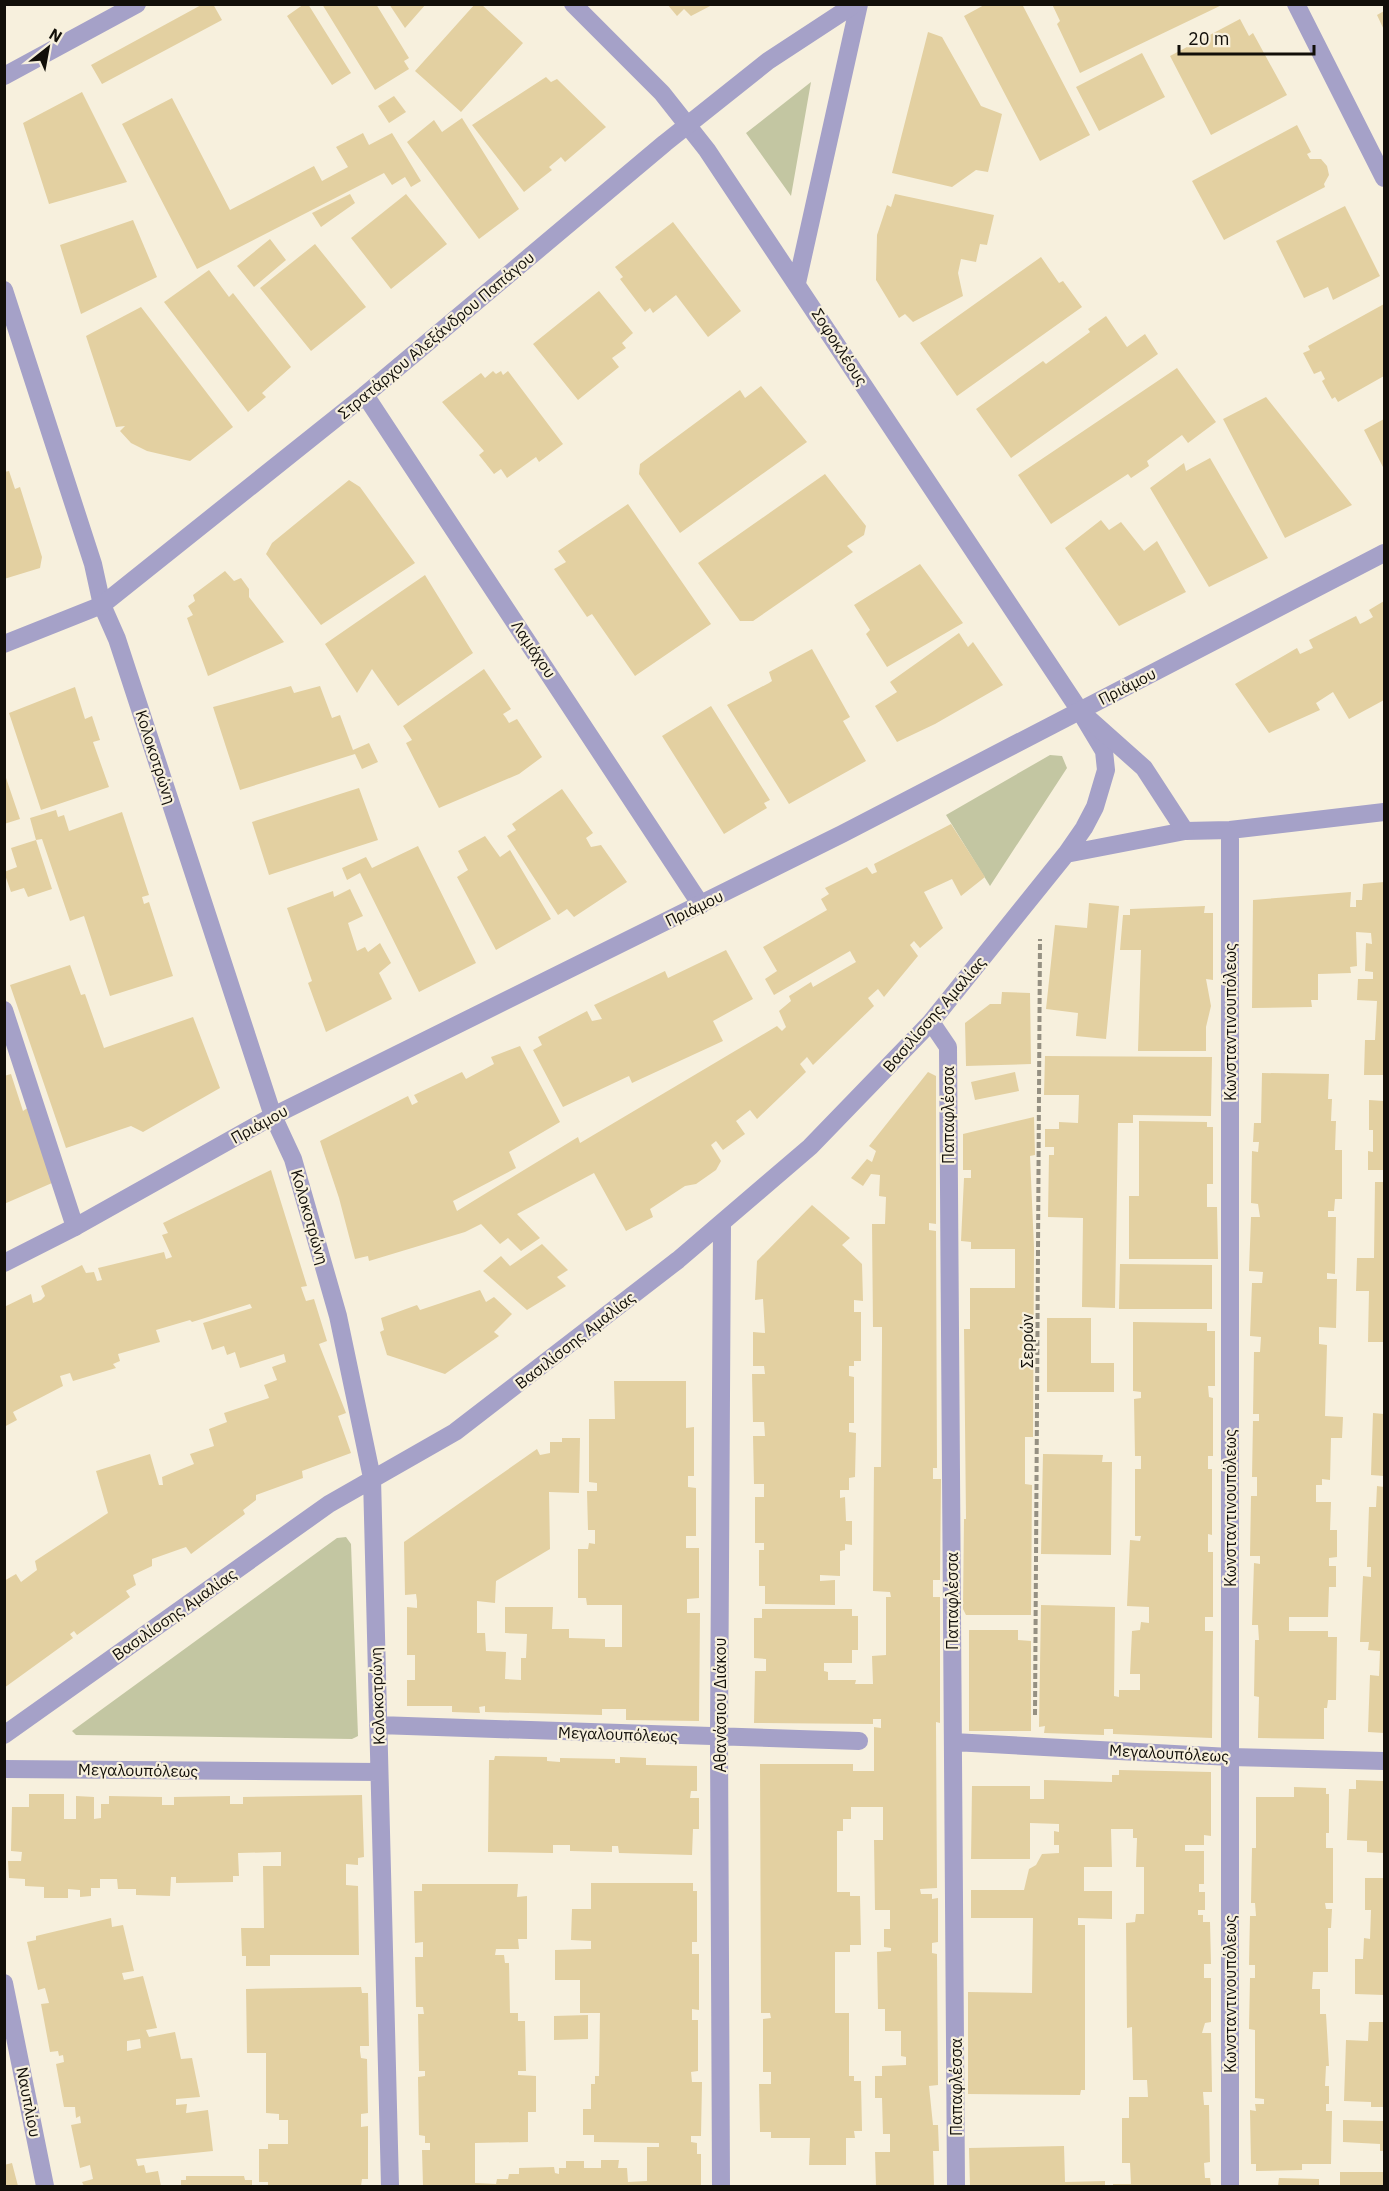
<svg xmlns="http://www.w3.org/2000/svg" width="1389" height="2191" font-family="'IBM Plex Sans',sans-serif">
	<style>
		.green { fill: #c3c6a2 }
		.building { fill: #e3d0a1; fill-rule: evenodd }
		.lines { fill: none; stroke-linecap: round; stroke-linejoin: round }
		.path { stroke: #959082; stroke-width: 4; stroke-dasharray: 6 3; stroke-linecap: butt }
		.service { stroke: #a5a1c8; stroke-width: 18 }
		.minor { stroke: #a5a1c8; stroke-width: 18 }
		.tertiary { stroke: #a5a1c8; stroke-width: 18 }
		.labels { text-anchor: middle; stroke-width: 4.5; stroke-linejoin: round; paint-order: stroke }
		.street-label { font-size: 16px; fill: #120f09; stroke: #f7f0dd }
	</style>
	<rect width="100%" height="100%" fill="#f7f0dd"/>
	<path class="green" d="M811,82L791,196L746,133Z
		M1050,755L1062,756L1067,768L990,886L946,815Z
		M346,1537L351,1544L358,1736L352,1739L76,1735L72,1731L337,1538Z"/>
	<path class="building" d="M203,4H213L222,20L102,84L91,65Z
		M304,4H308L351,73L332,85L287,16Z
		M322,4H376L409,58L404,61L409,69L375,90Z
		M389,4H426L405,28Z
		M475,4H481L523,43L461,112L415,71Z
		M667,4H714L691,16L684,9L677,16Z
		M986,4H1022L1090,135L1040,161L964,16Z
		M1052,4H1224L1080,73L1057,24L1060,21Z
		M1384,11V30L1377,15Z
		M1240,19L1249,36L1253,33L1287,95L1211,135L1170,56Z
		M928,32L942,37L981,106L1002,114L988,172L976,170L952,187L892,173Z
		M1142,53L1165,97L1099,131L1076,87Z
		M546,77L551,82L557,79L606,127L565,162L561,157L549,167L552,170L524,192L472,125Z
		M82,92L127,182L49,204L23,123Z
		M394,96L406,112L389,123L378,106Z
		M172,98L230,210L314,166L322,181L348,167L336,147L363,133L369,145L392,133L421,181L411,187L405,177L392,185L384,173L197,269L122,124Z
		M462,118L519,209L479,239L407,142L434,120L442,132Z
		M1297,125L1311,152L1307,154L1310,159H1321L1327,166L1329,175L1324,184L1325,187L1224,240L1192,181Z
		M350,194L355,203L321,227L312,213Z
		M406,194L447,244L391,289L351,238Z
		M895,194L994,215L987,245L980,244L976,262L961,259L958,273L963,296L913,322L905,314L899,318L876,280L877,235L887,205L891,207Z
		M1345,206L1380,276L1333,300L1328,287L1304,298L1276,241Z
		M133,220L157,277L81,314L60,245Z
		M673,222L741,311L708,337L676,295L653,313L650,308L645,312L620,279L623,277L615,267Z
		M270,239L286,260L254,287L237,266Z
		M315,244L366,307L311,351L260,288Z
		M1041,257L1059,283L1063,281L1082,307L957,396L920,343Z
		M209,270L229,297L233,293L291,367L262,393L266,397L248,412L164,302Z
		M599,291L633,333L622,343L626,348L612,358L619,367L578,400L533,344Z
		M1384,304V376L1338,402L1335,397L1332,399L1322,381L1325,379L1321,371L1314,374L1303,353L1310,350L1308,346Z
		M141,307L233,427L190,461L147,451L131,443L120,431L125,426L116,427L86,336Z
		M1106,316L1127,347L1145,334L1158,354L1011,458L976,409L1043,361L1046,364L1090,332L1088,329Z
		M1177,368L1216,422L1188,443L1182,435L1147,461L1149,466L1131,478L1128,474L1051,524L1018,475Z
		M493,371L496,374L501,371L503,375L508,371L563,444L539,462L536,457L507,478L501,469L494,474L479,455L484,451L442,402L481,373L485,378Z
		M761,386L807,442L680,533L639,474L640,464L740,390L745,398Z
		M1266,397L1352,505L1285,538L1223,419Z
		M1384,419V469L1364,430Z
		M1210,458L1268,558L1209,587L1150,488L1184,463L1186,471Z
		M9,471L15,489L20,487L42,557L40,568L4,579V472Z
		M825,474L866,526L864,535L847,546L853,552L753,621H740L698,563Z
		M349,480L360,487L415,563L321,625L266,554L272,543Z
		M628,504L711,624L635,676L592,614L587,617L554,569L566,562L558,551Z
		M1101,520L1109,530L1121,522L1144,551L1157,541L1186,592L1119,626L1065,548Z
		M920,564L963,623L887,667L866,634L870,630L854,605Z
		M225,571L234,581L241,578L249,589V597L284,642L208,676L187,618L193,615L188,606L195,601L193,595Z
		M425,575L473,653L398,706L372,669L357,693L325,644Z
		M1384,601V700L1349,719L1333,692L1316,703L1320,710L1269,733L1235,684L1297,648L1300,654L1313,648L1309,640L1356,616L1360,624L1366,621L1373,617L1369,610Z
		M959,633L968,647L973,642L1003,685L935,724L897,742L875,706L897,692L890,682Z
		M812,649L850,717L843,721L866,761L789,804L727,705L769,683L772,681L769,672Z
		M484,669L511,709L503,714L506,718L509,723L517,719L542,757L519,774L439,808L406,743L412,740L403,726Z
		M291,686L294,693L320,686L332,718L340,715L353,750L369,743L378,762L362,769L355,754L240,790L213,707Z
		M75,687L85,719L92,716L100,740L93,742L109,787L41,810L9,713Z
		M711,706L770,800L764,803L767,808L724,834L662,736Z
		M4,772L20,819L4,824Z
		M359,788L378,840L269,875L252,822Z
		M562,789L593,833L586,838L591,847L601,845L627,882L574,917L567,909L558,915L507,836L516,830L512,824Z
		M56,810L58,817L64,815L69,831L122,812L149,895L142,897L144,904L149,902L173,976L110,996L84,916L70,921L42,839L36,840L30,818Z
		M951,824L985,877L961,896L952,879L924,892L943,928L920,948L914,941L910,945L918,956L884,997L878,989L868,998L874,1006L813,1065L807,1057L800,1064L806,1072L757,1119L750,1110L736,1121L745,1134L723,1150L716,1141L711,1145L721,1161L716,1170L696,1184L685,1186L650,1209L653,1217L626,1231L594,1173L517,1214L540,1238L521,1251L508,1238L500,1244L481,1224L465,1232L369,1261L368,1256L355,1259L339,1198L320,1141L408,1096L412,1105L418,1102L414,1095L462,1072L466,1079L494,1064L491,1057L520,1046L560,1122L509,1152L516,1168L453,1201L457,1211L578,1137L580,1143L777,1026L782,1031L786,1027L779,1011L791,1001L789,996L811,982L813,987L856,962L850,951L774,995L765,979L777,971L763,947L827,910L821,899L829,894L825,888L867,867L872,874L877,872L874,864Z
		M485,836L500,857L510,850L551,919L496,950L457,877L468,870L458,851Z
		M36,840L52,889L28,897L24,888L11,892L4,872L17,867L11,848Z
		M418,846L476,963L419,992L360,873L347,880L342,868L366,857L372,868Z
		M1384,882V1075H1364L1365,1040H1375L1377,1001L1357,1000L1358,979H1373V972L1365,971L1366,943L1372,944L1371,933L1356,932L1357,966L1350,967L1351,973L1318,974V1000H1311L1312,1007L1252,1008L1253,900L1351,892L1350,907H1356V900H1362L1363,884Z
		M350,889L363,916L348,923L357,951L365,947L368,952L380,943L391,963L379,973L392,999L326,1032L308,983L312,981L287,908L333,891L334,897Z
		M1089,903L1119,906L1106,1039L1076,1036L1078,1013L1046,1009L1055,925L1087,928Z
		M1205,906L1204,913H1213V980L1206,979L1211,1006L1206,1027V1051H1138L1141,950H1120L1123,915H1130V909Z
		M726,950L753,999L713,1021L723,1041L632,1083L629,1076L563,1107L533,1050L542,1045L538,1037L587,1011L592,1021L602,1019L594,1005L665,971L668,978Z
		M70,965L81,995L85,994L104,1048L193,1017L220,1088L143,1132L131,1126L66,1148L10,985Z
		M1002,992L1030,993L1031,1064L966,1066L965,1023L990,1004H1001Z
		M1045,1056L1212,1057L1211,1116L1133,1115V1123H1118L1115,1308L1082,1307L1083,1218L1048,1217L1049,1155H1054V1147H1045V1129H1059V1122L1078,1123L1079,1095H1044Z
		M928,1072L936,1076V1224L929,1223V1230L936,1231L937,1468H933V1479H941L940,1580H933V1597H940V1723L936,1722V1728L937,1888L920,1889L921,1894H932V1899L938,1898V1942L932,1943V1953L937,1954L938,2085L929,2086L933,2125H938L939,2151H933L934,2186H876L875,2152H890V2134H883L882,2098H875V2076H882V2066L906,2065V2057L901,2056V2031H885V2009H878L877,1952L891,1951V1948L884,1947V1929H890V1910H875L874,1840H883V1807H851V1819H843V1831H837V1892H850V1896H860L861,1945H850V1952H835V2013H849V2076H854V2081H861L862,2131H854L855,2138H846V2165H809L810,2138H771V2132H760L759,2084H771V2072H763V2019L771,2018L770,2013H761L760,1764H853V1771H874V1727L881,1728V1719H873V1724L754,1723L755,1671H766V1659L754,1658V1618H762V1609H852V1616H858V1650H852V1663H824V1671L828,1672V1680H856L855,1684H873L872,1656L886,1655V1597H891L890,1592L873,1591L874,1467H881L882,1344V1327H873L872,1224H885L886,1197L879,1196L880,1175L871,1174L863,1186L851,1178L867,1159L872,1162L876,1151L869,1146Z
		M1015,1072L1019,1091L975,1100L971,1082Z
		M1262,1073L1329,1074L1328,1099H1332L1331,1121H1336L1335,1150H1342V1199H1335L1334,1211H1328V1217H1336L1335,1274L1327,1273V1279H1337L1336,1328L1319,1327V1344L1327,1345L1325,1416L1343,1417L1342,1438H1331L1330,1480L1322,1479V1485H1316V1502H1331L1330,1530H1337V1557L1329,1558V1566H1336V1587H1329L1328,1617H1289V1631H1328V1637H1337L1336,1700H1328L1327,1708H1324V1739L1258,1738L1259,1697L1254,1696L1255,1640H1259L1258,1625H1252L1254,1563L1260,1564V1556H1250L1251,1496H1257V1477H1252L1253,1421H1259V1414H1253L1254,1352H1260L1261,1337L1250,1336L1252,1283H1262L1263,1272L1249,1271L1251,1217H1260L1258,1204L1251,1203L1252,1151L1258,1152L1259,1142H1253L1254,1123H1261Z
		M11,1074L23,1111L29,1107L52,1183L4,1204V1076Z
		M1369,1100L1384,1101V1170H1368V1151L1373,1152V1130H1369Z
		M1034,1117L1035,1155L1030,1156L1034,1248L1033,1437H1025V1484L1032,1485L1031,1615H966L963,1609L964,1519H966L964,1329H970V1288H1015V1249H971V1242L961,1241L964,1178H971V1170H963V1134Z
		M1139,1121L1207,1122V1127H1213V1184H1207V1207H1217L1218,1259H1129V1196H1139Z
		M271,1170L307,1286L301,1287L306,1301L314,1299L327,1341L319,1344L346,1413L338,1416L351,1453L302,1471L303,1478L256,1495V1500L243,1510L245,1514L191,1554L186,1547L152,1559V1566L133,1575L136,1585L126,1591L130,1597L77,1635L74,1631L70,1634L73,1638L4,1688V1581L16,1574L21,1582L37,1570L35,1561L108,1513L96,1471L150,1454L159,1485H163L162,1477L194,1464L190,1454L214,1446L209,1429L227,1422L224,1413L269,1398L264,1385L277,1380L272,1367L286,1362L284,1354L240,1368L235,1352L227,1355L224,1346L212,1350L203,1323L252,1308L250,1304L192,1322L190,1320L156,1330L160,1342L118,1354L120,1361L113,1364L116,1368L73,1381L70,1373L60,1376L63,1386L13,1412L17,1420L4,1427V1307L31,1294L33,1303L41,1300L45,1296L41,1286L82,1265L86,1273L94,1272L97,1281L102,1280L98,1268L164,1252L166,1259L172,1257L162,1235L168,1233L163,1223Z
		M1375,1182H1384V1342H1368L1369,1291H1356L1357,1258H1374Z
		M812,1205L850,1238L842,1245L862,1264L863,1301L854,1300V1312H861V1361H854V1366H849V1376L854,1377V1423H849V1432L856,1433L855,1477L849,1478V1490H840V1498L845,1497L846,1521H852V1545L845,1544V1550L840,1551V1576L820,1575V1581L835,1580V1605L765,1604V1586H759V1550H764V1543H755V1497H764V1484H754L753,1436H765L764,1422H753L752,1374H765L764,1366H753V1332L765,1333L763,1299L755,1300L757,1261Z
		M542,1244L568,1270L557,1277L566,1286L527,1310L483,1271L501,1256L510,1266Z
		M1120,1264L1212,1265V1309H1119Z
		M480,1290L486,1302L494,1297L512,1314L494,1332L499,1336L445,1374L387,1355L380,1332L384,1330L381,1318L417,1305L420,1310Z
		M1047,1318H1091V1363H1114V1392H1047Z
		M1133,1322L1207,1323V1331H1215V1386H1208L1209,1397L1213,1398V1456H1208V1469H1212V1535L1208,1534V1552H1213V1617H1205V1631H1213L1212,1738L1113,1734V1729H1104V1735L1044,1733L1045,1726L1039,1727L1041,1605L1115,1607L1114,1696L1119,1697V1690H1140V1674H1130L1132,1631L1140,1630L1141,1622L1149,1623V1607L1127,1606L1130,1540L1140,1541L1141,1536H1135V1469H1141V1456H1135L1134,1399L1141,1398V1392L1133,1391Z
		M614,1381H686V1428L694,1427V1476H688V1487L696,1488V1536H686V1548H699V1598L687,1599V1613H700L699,1721L626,1720V1709H602V1715L485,1712V1706L479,1707L480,1713L452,1712V1706H407V1680H415V1655H407V1607L417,1608V1601L416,1594L405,1595L404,1542L537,1449L540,1455L550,1453V1442H562V1438H580L579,1493L549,1492L550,1549L496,1581L495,1603L477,1601V1633H485L486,1651L506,1652L505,1679L521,1680V1658H526L527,1634L505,1633V1607H553L552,1629H569V1638L605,1639V1647H622V1605H587L586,1598H578V1549H588L589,1543L595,1544V1530H588L587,1491H597V1483L589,1482V1419H615Z
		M1373,1413L1384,1414V1476L1371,1475Z
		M1043,1454L1103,1455L1102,1462H1112L1111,1555L1041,1554Z
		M1377,1486L1384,1487V1733L1368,1732L1370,1675L1379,1676L1380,1651L1368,1650L1369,1642H1360L1363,1576L1371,1577V1567H1367L1369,1507H1376Z
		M969,1630H1018V1640L1031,1641V1731H969Z
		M495,1756L547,1757V1761L560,1762V1758L615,1759V1763H620V1757L646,1758V1765L697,1766V1791H691L690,1798H699V1829H693L692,1855L619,1853L618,1846H612V1852L570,1851V1845H553V1853L488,1852L489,1760H494Z
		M1119,1770L1211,1772V1836L1204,1835V1845H1185V1851H1204V1884H1199V1892H1205V1910H1198V1915H1203V1922H1210L1211,1964H1204V1978H1211V2022L1205,2023L1202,2033H1211L1212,2092H1203L1204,2105H1209L1210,2162L1204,2163L1205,2178H1210L1211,2186H1113V2184H1131L1130,2163H1122V2118H1129V2097H1148L1147,2080H1133L1132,2027L1127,2028L1126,1923L1135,1922L1136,1914H1144V1867H1136L1137,1838H1133V1829H1111L1112,1867H1084V1891H1112V1919L1078,1918V1925H1085V2090H1081L1080,2095L968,2094V1992L1032,1993L1033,1918H971V1890H1024L1029,1869L1036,1865L1042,1854L1059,1853V1845H1054V1831L1059,1832V1824L1030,1823V1859H971L972,1786H1030V1799H1044V1780L1112,1782V1775H1119Z
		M1356,1780L1384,1781V1853L1367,1852V1841L1347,1840L1349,1789H1356Z
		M1294,1787L1326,1788V1794H1329V1833H1326V1848H1333V1903H1325L1326,1909H1332L1331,1928H1328V1972H1313L1312,1989H1320V2014H1326L1329,2066H1326L1325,2086H1329V2104H1326V2111H1332L1331,2164H1302V2170L1256,2171V2164H1251L1250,2110L1256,2111L1255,2104H1264V2099L1255,2098V2030L1249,2029L1250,1978H1255V1965H1249L1250,1916H1256L1255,1903H1251L1252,1848H1256V1797H1294Z
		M29,1794H64V1819H76V1796L94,1797V1819L101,1818V1804H109V1796L162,1797V1805H174V1797L230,1796V1804H243V1797L362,1795L364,1857L358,1858V1865L346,1864V1885L358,1886L359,1955H270V1966H246V1956H242L241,1928H264L263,1866H281V1852L238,1853L239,1876H233V1882L176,1883V1877H171L170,1896L136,1895V1889H118L117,1879H100V1888H91V1896L80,1897V1890L68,1889V1898H44V1887L25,1886V1879L9,1878L8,1861H21L22,1852L11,1851L12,1807H29Z
		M1365,1878H1384V1995L1355,1994V1959H1363L1364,1938L1370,1939L1371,1910H1365Z
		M591,1883H693V1891H697V1942H692V1954H699V2010L692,2009V2020H698V2071L691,2072L692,2082H702L701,2136H691V2142L697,2143V2154H701V2186H423L422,2150H430V2143H425V2136L419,2135L418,2077L425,2076V2071H419L418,2014H424L423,2007H416L415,1957H423V1942L415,1943L414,1891H422V1884H518L517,1897L527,1896V1939H518L519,1949H496L495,1955H504L505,1963H509L510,2013H518V2021H525L526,2071H518V2075L536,2076V2112H528V2142L475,2143V2183L496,2184L497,2179H508L509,2174H519V2168L554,2167L555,2173L559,2174V2168H566V2161H584V2168H601V2160H619L618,2168H627L628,2182L647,2181V2147H659V2143L594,2142V2135H583V2109H591V2084H595V2076H599L600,2013H580V1980H555V1950L591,1949V1941L571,1940L572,1909H591Z
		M111,1918L112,1927L123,1925L134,1971L122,1973L124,1980L143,1976L157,2028L146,2030L149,2037L175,2032L181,2059L192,2058L200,2097L176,2099V2105L187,2104L186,2113L208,2110L213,2151L136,2159L138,2166L144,2165L146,2173L158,2171L161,2186H84L82,2182L93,2179L90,2165L80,2168L71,2125L81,2123L80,2116L76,2118L75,2107H64L56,2064L64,2062L63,2055L59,2056L58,2051L50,2052L41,2004L49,2003L45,1988L38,1990L27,1942L36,1940V1936ZM140,2039L141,2048L127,2051V2041Z
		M361,1987L362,1993H368L369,2046H360V2051L361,2058L367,2059L368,2113L361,2114V2127L368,2126V2179H362L361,2186H268V2182H259V2149H268V2144H288V2120H279V2114L266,2113V2053H247L246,1989Z
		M588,2015V2039L554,2040V2016Z
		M1369,2022H1384V2107H1371V2102L1344,2101L1346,2040L1368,2041Z
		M1343,2120L1384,2121V2151H1380V2144L1343,2142Z
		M1064,2146L1065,2182L1105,2181V2186H970L969,2148Z
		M12,2163L18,2186H4V2165Z
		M1340,2172H1384V2186H1340Z
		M186,2176H244L245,2180H252V2186H181V2180H186Z
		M1279,2178L1319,2179V2186H1278Z"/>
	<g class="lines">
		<path class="path" d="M1035,1715L1040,939"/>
		<path class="service" d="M4,1010L75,1227"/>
		<path class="minor" d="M1296,4L1384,178
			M4,76L137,4
			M797,283L859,4
			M4,290L93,564L102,605L117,639L273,1116L293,1159L338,1316L372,1478L390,2186
			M365,395L701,905
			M1066,854L1185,831L1230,830L1384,812
			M931,1022L948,1047L956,2186
			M378,1725L859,1741
			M4,1735L329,1504L455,1432L678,1260L810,1147L931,1022L1066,854L1084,828L1095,807L1106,770L1104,751L1080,711L707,150L662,93L573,4
			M953,1742L1230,1757L1384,1761
			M4,1769L379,1772
			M4,1983L45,2186
			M721,2186L719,1738L722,1224
			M1230,2186V830"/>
		<path class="tertiary" d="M4,644L102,605L365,395L665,143L768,61L855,4
			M1080,711L1144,768L1185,831
			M4,1263L75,1227L273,1116L842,834L1384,553"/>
	</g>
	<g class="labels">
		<g class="street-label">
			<text transform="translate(436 335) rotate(-40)" y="6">Στρατάρχου Αλεξάνδρου Παπάγου</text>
			<text transform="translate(840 347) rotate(57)" y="6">Σοφοκλέους</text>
			<text transform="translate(534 649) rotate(56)" y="6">Λαμάχου</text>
			<text transform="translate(1127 686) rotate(-27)" y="6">Πριάμου</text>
			<text transform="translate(156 757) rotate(72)" y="6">Κολοκοτρώνη</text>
			<text transform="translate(694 908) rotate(-26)" y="6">Πριάμου</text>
			<text transform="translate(934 1014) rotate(-49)" y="6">Βασιλίσσης Αμαλίας</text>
			<text transform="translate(1230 1022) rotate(-90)" y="6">Κωνσταντινουπόλεως</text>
			<text transform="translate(948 1115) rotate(-90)" y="6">Παπαφλέσσα</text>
			<text transform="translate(259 1124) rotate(-29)" y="6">Πριάμου</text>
			<text transform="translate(310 1217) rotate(74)" y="6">Κολοκοτρώνη</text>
			<text transform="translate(575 1340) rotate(-38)" y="6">Βασιλίσσης Αμαλίας</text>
			<text transform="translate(1027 1341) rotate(-90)" y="6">Σερρών</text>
			<text transform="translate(1230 1508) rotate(-90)" y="6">Κωνσταντινουπόλεως</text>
			<text transform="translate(952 1601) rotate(-90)" y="6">Παπαφλέσσα</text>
			<text transform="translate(174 1614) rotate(-35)" y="6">Βασιλίσσης Αμαλίας</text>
			<text transform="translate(377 1696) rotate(-92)" y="6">Κολοκοτρώνη</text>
			<text transform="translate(720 1705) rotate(-90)" y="6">Αθανάσιου Διάκου</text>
			<text transform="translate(618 1734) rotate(2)" y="6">Μεγαλουπόλεως</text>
			<text transform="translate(1169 1753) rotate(3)" y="6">Μεγαλουπόλεως</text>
			<text transform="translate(138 1770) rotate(1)" y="6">Μεγαλουπόλεως</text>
			<text transform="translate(1230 1994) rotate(-90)" y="6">Κωνσταντινουπόλεως</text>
			<text transform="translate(956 2087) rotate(-90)" y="6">Παπαφλέσσα</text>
			<text transform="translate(29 2102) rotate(79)" y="6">Ναυπλίου</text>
		</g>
	</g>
	<rect width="1389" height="2191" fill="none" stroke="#120f09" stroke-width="12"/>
	<g transform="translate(48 48) rotate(31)" stroke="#f7f0dd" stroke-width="4.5" paint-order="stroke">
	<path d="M0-4.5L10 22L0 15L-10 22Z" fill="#120f09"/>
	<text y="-9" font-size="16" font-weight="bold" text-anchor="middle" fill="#120f09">N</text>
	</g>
	<path d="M1179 45v9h135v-9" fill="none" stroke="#120f09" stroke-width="3"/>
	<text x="1188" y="45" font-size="18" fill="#120f09" stroke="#f7f0dd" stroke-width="4.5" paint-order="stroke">20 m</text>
</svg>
